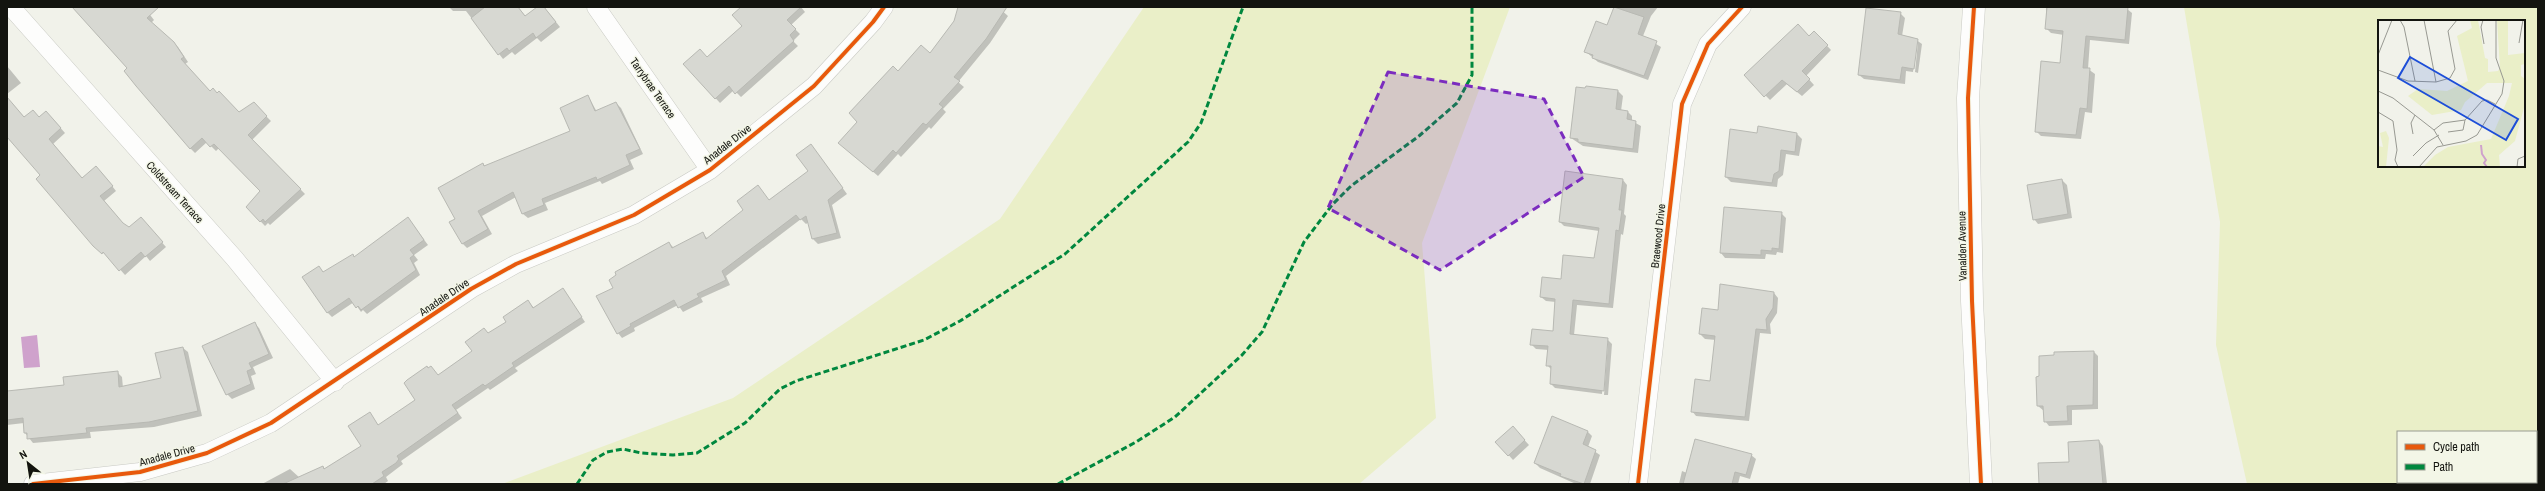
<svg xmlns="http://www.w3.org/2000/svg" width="2545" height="491" font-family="'Archivo Narrow',sans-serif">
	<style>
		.green { fill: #eaefc8; fill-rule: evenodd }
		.water { fill: #cfa2cc }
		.shadow { fill: #0003 }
		.building { fill: #d7d8d2; stroke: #b8b9b3 }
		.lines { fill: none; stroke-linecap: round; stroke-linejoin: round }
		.minor-casing { stroke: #c9cac4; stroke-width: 19 }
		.secondary-casing { stroke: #c9cac4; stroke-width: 23 }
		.minor { stroke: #fdfdfc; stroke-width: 18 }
		.secondary { stroke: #fdfdfc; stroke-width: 22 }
		.quiet { stroke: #00873e; stroke-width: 3; stroke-dasharray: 6 3; stroke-linecap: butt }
		.cycleway-casing { stroke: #f3f6e7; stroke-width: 6 }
		.cycleway { stroke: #e8590c; stroke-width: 4 }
		.marked { fill: #7b2cbf; fill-opacity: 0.2; stroke: #7b2cbf; stroke-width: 3; stroke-dasharray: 8 5; stroke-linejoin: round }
		.labels { text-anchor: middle; stroke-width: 3; stroke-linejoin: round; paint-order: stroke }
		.street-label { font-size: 11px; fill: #13140f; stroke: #f3f6e7 }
		.inset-river { fill: none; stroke: #cfa2cc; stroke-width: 2 }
		.inset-road { fill: none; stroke: #989992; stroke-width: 1 }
		.view { fill: #1d4ed8; fill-opacity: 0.15; stroke: #1d4ed8; stroke-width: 2 }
		.inset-edge { fill: none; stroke: #13140f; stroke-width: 2 }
	</style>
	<rect width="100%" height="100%" fill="#f1f2ea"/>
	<path class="green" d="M1144,7H1510L1422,243L1436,418L1359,484H502L733,398L1000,219Z
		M2184,7H2538V484H2247L2216,345L2220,222ZM2379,21H2524V166H2379ZM2398,432H2536V482H2398Z"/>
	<path class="water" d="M37,335L40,367L24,368L21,337Z"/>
	<path class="shadow" d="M86,7H144L154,20L151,23L178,47L188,62L185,64L210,92L239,113L258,108L271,121L252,140L305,194L270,225L268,223L265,226L247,207L261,191L219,148L216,151L207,142L195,153L191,149L170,126Z
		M449,7H518L526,17L539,7H544L560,27L541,42L537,38L515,55L512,52L503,59L466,11H453Z
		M742,7H801L805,12L791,25L800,34L793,41L798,46L741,97L734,90L720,103L684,64L707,58L743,27Z
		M960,7H998L1008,16L990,43L958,82L964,87L943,109L946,112L931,129L929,127L901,157L898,154L878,176L844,147L859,122L898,72L930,54L955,22Z
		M1615,7H1658L1651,16L1643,36L1661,47L1648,80L1598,62L1585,51L1607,26Z
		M2046,7H2117L2127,9L2132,13L2129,44L2090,40L2088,69L2095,74L2092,113L2085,112L2081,139L2041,136L2036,131L2061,64L2064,35L2051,33L2046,28Z
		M1900,13L1905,18L1902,36L1912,37L1922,44L1918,73L1915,72L1918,42L1916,41L1913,72L1906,71L1905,84L1864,79L1859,75Z
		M1814,32L1831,50L1806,76L1814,85L1802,96L1787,84L1770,100L1746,76Z
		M7,66L21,83L7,94Z
		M1577,88L1618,91L1623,96L1621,111L1628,112L1632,116V121L1641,126L1638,153L1583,146L1571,138Z
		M588,96L597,112L616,103L621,108L643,154L630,160L634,169L602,184L600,181L545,203L548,210L528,218L523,214L516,197L482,216L492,234L467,248L463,244L457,219L483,164L485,166L572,131Z
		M7,98L25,118L51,117L65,133L53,144L83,179L101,172L116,191L104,201L124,225L129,228L145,223L166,247L150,261L146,256L125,275L108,256L99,250L42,175L7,137Z
		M1758,134H1797L1802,139L1799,156L1786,154L1783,175L1778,179L1777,187L1731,182L1726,177Z
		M815,150L847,194L832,205L841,238L818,244L813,239L809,222L806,224L801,219L726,276L730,285L701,298L703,302L683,312L678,305L634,328L635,331L622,338L618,333L614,288L649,255V253L669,243L674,248L703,234L708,239L770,201L810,171Z
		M1623,180L1627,185L1624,214L1626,216L1623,235L1621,234L1613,308L1577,305L1574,335L1607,339L1612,344L1608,395H1604L1608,342H1606L1602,394L1555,388L1551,384L1552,370L1547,365L1549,350L1536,349L1531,344L1553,333L1556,302L1546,301L1541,297L1594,259L1599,231L1564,226L1560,222Z
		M2062,180L2067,185L2072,218L2038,224L2034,219Z
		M1781,213L1786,218L1783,253L1777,252L1776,255L1766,254L1765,259L1725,258L1721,253Z
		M408,218L428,245L414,255L418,260L414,263L420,275L367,314L363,310L361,312L354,302L332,317L327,312L319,267L324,273L355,258Z
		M563,289L585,322L515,368L518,371L490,390L488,388L456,410L462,418L401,461L403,464L386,477L388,481L384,484H262L290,469L300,478L323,467L325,469L362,446L370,414L379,426L416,400L428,369L431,367L438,376L473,351L484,329L489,334L507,323L528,301L534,308Z
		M1774,293L1778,298L1777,313L1770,324L1771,334L1760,333L1749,421L1696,416L1692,411L1711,382L1716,340L1705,339L1700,334L1718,311Z
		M254,323L259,328L273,358L253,367L256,374L251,376L255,389L232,399L227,394Z
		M183,348L188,352L202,416L154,427L90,432L91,438L33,443L25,433L24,423L7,425V392L65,386L117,372L122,377L123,388L162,379L156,354Z
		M2094,352L2098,356V409L2072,410V425L2049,426L2045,421L2044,411L2038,406L2040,377L2055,356Z
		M1553,418L1588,432L1592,436L1588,447L1600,455L1590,484H1576L1540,468L1535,463Z
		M1517,432L1529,445L1513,460L1497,442Z
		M2099,441L2103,446L2107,484H2040Z
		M1751,455L1756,459L1750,479L1740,476L1738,484H1679L1682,471L1687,473Z"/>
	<path class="building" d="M72,7H159L147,18L174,42L184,57L181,59L210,91L213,88L217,93L219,91L239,112L254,102L267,116L248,135L301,189L265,222L263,219L260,222L246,207L260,191L214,144L210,147L202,138L190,149L136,86L124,71L127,68Z
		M485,7H518L525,16L537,7H544L556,22L536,38L533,33L509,51L507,48L498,55L471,18Z
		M741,7H801L787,20L796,29L790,35L794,41L735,94L729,86L715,99L683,64L700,49L707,57L742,26L732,15Z
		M958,7H1007L986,39L954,77L960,81L939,104L943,107L926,125L923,123L896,153L893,150L873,172L838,143L857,122L849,113L893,66L898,71L921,45L930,53L954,21Z
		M1614,7L1644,17L1638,34L1657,41L1644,76L1592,58L1593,55L1584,52L1596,21L1607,25Z
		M2047,7H2128L2125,40L2086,36L2083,68H2090L2087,109L2080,108L2076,135L2035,132L2041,61L2060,63L2063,31L2045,29Z
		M1866,8L1901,12L1898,34L1918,39L1914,69L1902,67L1900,80L1858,75Z
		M1798,24L1809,36L1814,31L1828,45L1802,71L1810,79L1797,92L1782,80L1764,97L1744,75Z
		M1586,86L1618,90L1616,109L1628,111L1627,119L1636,121L1633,149L1578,142V139L1570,138L1576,87L1585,88Z
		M588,95L595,111L616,102L640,149L626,155L630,165L597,180L596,177L542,199L544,205L522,214L513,192L478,211L488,229L462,244L449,222L455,219L438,188L483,163L484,166L570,131L560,108Z
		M7,97L24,117L33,110L39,117L46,111L61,128L49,139L82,178L96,166L113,186L100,196L123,223L129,227L141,217L163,242L145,257L141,252L119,271L103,252L102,254L93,246L36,179L40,175L7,137Z
		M1758,126L1797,133L1795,152L1781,150L1779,171L1774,174L1772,183L1725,177L1730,129L1757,133Z
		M811,144L843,188L828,200L837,233L812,239L806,216L800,220L796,215L722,271L726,280L697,294L699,297L678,308L674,300L630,324L631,326L617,334L596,296L613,288L609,280L616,275L615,272L669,242L672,248L703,232L706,239L743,210L737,201L758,185L769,200L808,171L796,155Z
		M1565,171L1623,179L1619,210H1622L1619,231L1616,230L1609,304L1573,300L1570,334L1608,338L1604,391L1550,384L1551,366H1546L1548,346L1530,345L1532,329L1553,331L1555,299L1540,297L1542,277L1561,279L1563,255L1594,258L1599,228L1559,222Z
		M2062,179L2068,214L2033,220L2027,185Z
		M1724,207L1782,212L1779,249L1772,248V251L1761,250V255L1720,253Z
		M408,217L424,240L410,250L414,255L410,258L416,270L361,310L358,306L356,308L349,298L327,313L302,277L319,266L323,272L353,254L354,257Z
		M1720,284L1774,292L1773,308L1766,319L1767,330L1756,329L1745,417L1691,412L1695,379L1710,381L1715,336L1699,334L1702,308L1718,310Z
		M563,288L582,317L512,363L514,366L485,386L483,384L452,405L458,413L397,456L399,459L396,463L382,472L384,476L372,484H283L323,466L324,469L361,446L348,426L370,412L378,425L415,400L404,383L407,380L427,366L428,368L431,366L438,375L472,351L465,342L484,328L488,333L506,322L503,317L528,300L533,308Z
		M255,322L269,354L249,363L252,369L247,371L251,384L226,395L202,346Z
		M183,347L198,411L149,422L86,428L87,433L27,439V433H24L23,418L7,420V391L64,385L63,377L118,371L119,387L161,378L155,353Z
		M2094,351L2093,405L2067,406L2068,421L2044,422L2043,406H2037L2036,377L2039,376V356L2054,355V352Z
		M1552,416L1588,431L1583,444L1596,450L1584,484L1560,476L1561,474L1534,463Z
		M1513,426L1525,440L1508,456L1495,442Z
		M1695,439L1752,454L1746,475L1735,472L1732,484H1683Z
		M2099,440L2103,484H2039L2038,463L2069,462L2068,442Z"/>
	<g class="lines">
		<defs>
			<path id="minor" d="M11,7L235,259L335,382
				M596,7L710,170
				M33,484L140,472L207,453L271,423L471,289L516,264L634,215L710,170L814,86L873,22L884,7
				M1638,484L1682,104L1708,44L1742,7"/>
			<path id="secondary" d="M1974,7L1968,98L1972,301L1981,484"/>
		</defs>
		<use href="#minor" class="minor-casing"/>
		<use href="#secondary" class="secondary-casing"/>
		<use href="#minor" class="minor"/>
		<use href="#secondary" class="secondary"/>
		<path class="quiet" d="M577,484L593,460L607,452L623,449L641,453L673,455L697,453L745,423L780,389L796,381L924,340L960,321L1065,254L1188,142L1201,123L1243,7
			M1058,484L1136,442L1175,417L1242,355L1262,332L1304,242L1332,205L1351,186L1419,136L1457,103L1472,75V7"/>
		<defs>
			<path id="cycleway" d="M1974,7L1968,98L1972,301L1981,484
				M33,484L140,472L207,453L271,423L471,289L516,264L634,215L710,170L814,86L873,22L884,7
				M1638,484L1682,104L1708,44L1742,7"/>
		</defs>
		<use href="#cycleway" class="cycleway-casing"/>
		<use href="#cycleway" class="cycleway"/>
	</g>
	<path class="marked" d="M1388,72L1544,99L1584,177L1440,270L1328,208Z"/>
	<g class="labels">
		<g class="street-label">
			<text transform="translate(653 88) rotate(55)" y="4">Tarrybrae Terrace</text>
			<text transform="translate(727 144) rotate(-38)" y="4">Anadale Drive</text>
			<text transform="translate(175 192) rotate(48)" y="4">Coldstream Terrace</text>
			<text transform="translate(1658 236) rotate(-84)" y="4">Braewood Drive</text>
			<text transform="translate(1962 246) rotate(-91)" y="4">Vanalden Avenue</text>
			<text transform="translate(444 297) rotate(-34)" y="4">Anadale Drive</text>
			<text transform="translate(167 455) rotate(-15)" y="4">Anadale Drive</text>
		</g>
	</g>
	<g transform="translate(2378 20)">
		<rect width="147" height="147" fill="#f1f2ea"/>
		<path d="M92,0H100L107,38L110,39V52L120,51L122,48L119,0H130V35L147,33V44L143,45V56L147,59V84L137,121L121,135L122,147H45L57,135L70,127L113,119L131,76L134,63H109L87,82L83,90L54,95L30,76L40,69L69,71L90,61L79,16L94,8ZM8,111L11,118L8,147H0V126L5,127L2,113Z" fill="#eaefc8"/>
		<path class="inset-river" d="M103,125L104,134L108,140L106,143L109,147"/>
		<path class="inset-road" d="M22,0L26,7L37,61M46,0L58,62M105,0L103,7L106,24M141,23L145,0M0,35L14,0M0,50L30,61L58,62L72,58L77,49L70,11L79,0M0,71L15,78L56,110L65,125M0,92L15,101L19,130L17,140L20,147M56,110L65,103L87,100L104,81L109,80L117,84M70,112L85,110L87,100M35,114L33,103L37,95M35,136L48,123L61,115M41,147L59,127L88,121L99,115L124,74L126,61L118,38V0M139,147L140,139L147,136"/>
		<path class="view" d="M32,37L140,99L128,120L20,58Z"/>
		<rect width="147" height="147" class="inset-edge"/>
	</g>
	<rect width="2545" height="491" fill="none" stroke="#13140f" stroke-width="16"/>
	<rect x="2397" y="431" width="140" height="52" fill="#f3f6e7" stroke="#999c91"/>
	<rect x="2405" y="444" width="20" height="6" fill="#e8590c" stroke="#999c91"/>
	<text x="2433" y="451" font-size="12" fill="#13140f">Cycle path</text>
	<rect x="2405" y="464" width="20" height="6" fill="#00873e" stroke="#999c91"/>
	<text x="2433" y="471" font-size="12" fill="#13140f">Path</text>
	<g transform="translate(28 463) rotate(330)" stroke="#f3f6e7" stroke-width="3" paint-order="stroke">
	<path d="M0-3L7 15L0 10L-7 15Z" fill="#13140f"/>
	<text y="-6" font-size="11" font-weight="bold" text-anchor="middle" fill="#13140f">N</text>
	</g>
</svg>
